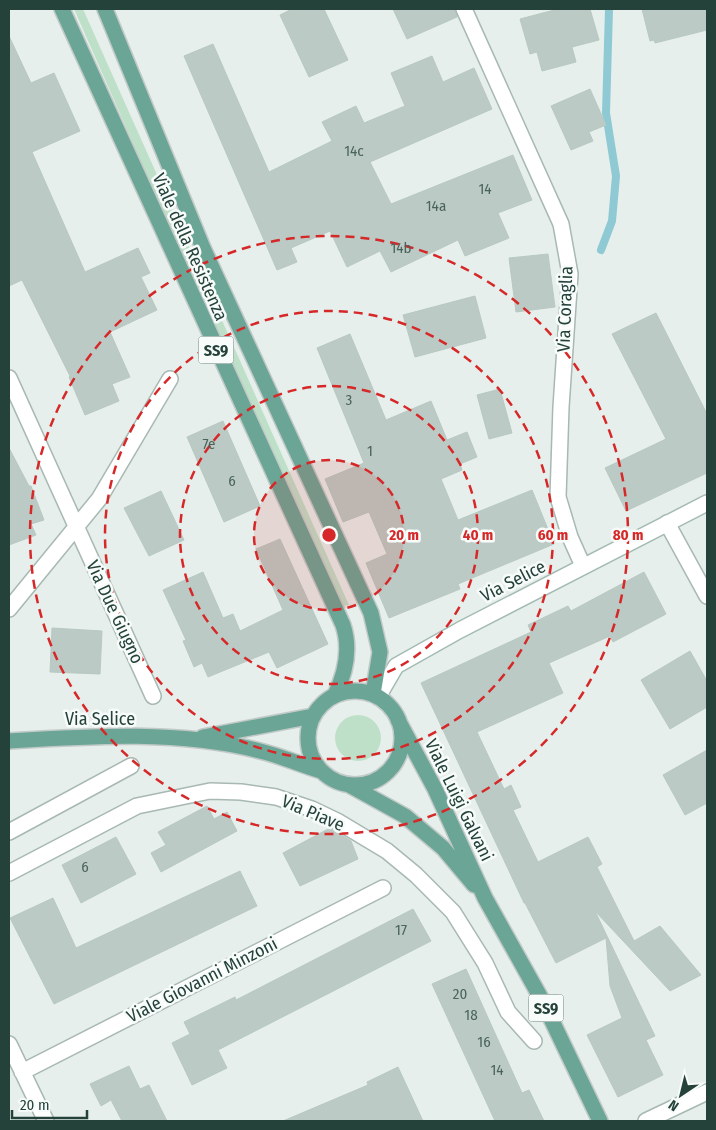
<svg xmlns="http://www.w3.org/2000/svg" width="716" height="1130" font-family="'Fira Sans Condensed',sans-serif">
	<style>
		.green { fill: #bfe0c8 }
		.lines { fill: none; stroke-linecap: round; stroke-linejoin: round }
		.stream { stroke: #8ec9d4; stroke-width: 8 }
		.building { fill: #bbcac4; stroke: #b8c9c2 }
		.street-casing { stroke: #a8b8b2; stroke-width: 18 }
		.secondary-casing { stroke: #a4bbb3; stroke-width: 18 }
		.primary-casing { stroke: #c2cac8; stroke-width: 18 }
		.street { stroke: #fff; stroke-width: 15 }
		.secondary { stroke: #fff; stroke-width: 15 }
		.primary { stroke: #6aa596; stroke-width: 15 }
		.ring { fill: none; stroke: #d62828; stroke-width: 2.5; stroke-dasharray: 9 6 }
		.labels { text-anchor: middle; stroke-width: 5; stroke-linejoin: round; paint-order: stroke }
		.number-label { font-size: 15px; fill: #4a645c }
		.shield { fill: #f7fbf9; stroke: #637a73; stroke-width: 1 }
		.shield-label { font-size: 16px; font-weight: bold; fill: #24423a }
		.street-label { font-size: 18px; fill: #24423a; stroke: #f7fbf9 }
		.centre { fill: #d62828; stroke: #f7fbf9; stroke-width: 2.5 }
		.ring-label { font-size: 15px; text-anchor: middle; font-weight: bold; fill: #d62828; stroke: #f7fbf9; stroke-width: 5; stroke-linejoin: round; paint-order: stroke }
	</style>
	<rect width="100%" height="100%" fill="#e6efeb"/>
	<path class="green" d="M74,9H83L349,605L343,606L198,291Z
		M335 738a23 23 0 1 1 46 0a23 23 0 1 1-46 0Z"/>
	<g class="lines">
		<path class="stream" d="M601,250L612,221L616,176L606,113L609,9"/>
	</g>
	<path class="building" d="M292,9H324L348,60L309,77L280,15Z
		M393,9H455L457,17L407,39Z
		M558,9H590L599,40L572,47L576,62L542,71L537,52L530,54L520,19Z
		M642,9H707V30L655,43L654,40L650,41Z
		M9,36L31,83L54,73L80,131L32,152L85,272L138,248L150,273L141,277L157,310L110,332L130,377L112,384L119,401L85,415L69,377L70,376L22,280L9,286Z
		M213,44L269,172L332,141L322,122L356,106L364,123L405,106L391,73L432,56L443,82L474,68L492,109L370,162L391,204L513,155L532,200L498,213L509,238L465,256L458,240L391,272L380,251L347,267L330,231L291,248L297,262L277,270L184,56Z
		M590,89L606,125L589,132L593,141L571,150L551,106Z
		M548,254L555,307L516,312L509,258Z
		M475,296L486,338L415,357L403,315Z
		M656,313L707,414V473L626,511L605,468L666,439L612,334Z
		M350,334L386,420L431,401L447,440L467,432L477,457L460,464L462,470L441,479L458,520L532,490L554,544L458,584L460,589L389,618L366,563L387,554L369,512L343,522L325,479L364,463L317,348Z
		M500,389L512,433L489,439L477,395Z
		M223,421L260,506L224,522L187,437Z
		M9,448L29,486H31L44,520L31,524L36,535L9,545Z
		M161,491L184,540L149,556L124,508Z
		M280,539L328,644L277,668L269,652L208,677L202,663L194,667L183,641L186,640L163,590L203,572L223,618L233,614L240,631L283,610L256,549Z
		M644,572L666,614L613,642L610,636L549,663L563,693L477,732L504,789L511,785L521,807L513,810L538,862L588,837L602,864L597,867L634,941L660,926L701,975L670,991L595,911L655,1036L646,1040L663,1075L618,1097L587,1035L622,1018L610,986L606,938L556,963L525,903H524L421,683L531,632L528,625L568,606L571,611Z
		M52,628L102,631L100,674L50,672Z
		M690,651L707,681V707L670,729L641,680Z
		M707,750V803L685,815L663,775Z
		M207,806L214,819L227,812L237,831L161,872L151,853L166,845L158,832Z
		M330,828L351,841L358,859L300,886L283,853Z
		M116,837L136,874L81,903L62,865Z
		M240,871L257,906L54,1004L10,918L53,898L76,948Z
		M413,909L431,941L218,1050L227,1068L192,1085L172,1043L190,1034L184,1022L235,997L236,1000Z
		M466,969L522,1093L529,1090L544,1121H495L432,984Z
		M129,1066L140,1089L149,1085L167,1121H122L111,1100L101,1106L90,1084Z
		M398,1067L423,1121H283L368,1085L367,1082Z"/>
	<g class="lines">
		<defs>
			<path id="street" d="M464,9L561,224L570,274L561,407L558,497L570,537L583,566
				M9,378L153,696
				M667,523L707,596
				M9,609L99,499L170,379
				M9,832L131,766
				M9,873L137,806L210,791L241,792L276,797L312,809L337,821L387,851L416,875L453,912L485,963L508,1012L534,1041
				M9,1044L46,1121
				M22,1072L383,888
				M646,1121L707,1092"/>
			<path id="secondary" d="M378,697L396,666L460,630L707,503"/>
			<path id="primary" d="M62,9L343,625C351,649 346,672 335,695
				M105,9L203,248L371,613L380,652L373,694
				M308 738a47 47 0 1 1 94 0a47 47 0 1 1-94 0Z
				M398,720L435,789L485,898L542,1000L600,1121
				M203,737L313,716
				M9,741C90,736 181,730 260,751C281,756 301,765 321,771
				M349,785L405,816L443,848L474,885"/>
		</defs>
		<use href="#street" class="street-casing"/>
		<use href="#secondary" class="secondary-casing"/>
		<use href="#primary" class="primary-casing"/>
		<use href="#street" class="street"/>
		<use href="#secondary" class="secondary"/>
		<use href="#primary" class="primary"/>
	</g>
	<circle cx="329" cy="535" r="75" fill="#d62828" fill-opacity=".12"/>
	<g class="ring">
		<circle cx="329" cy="535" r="75"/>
		<circle cx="329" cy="535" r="149"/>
		<circle cx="329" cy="535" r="224"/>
		<circle cx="329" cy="535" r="299"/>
	</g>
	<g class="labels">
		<g class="number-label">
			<text x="354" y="156">14c</text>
			<text x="485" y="194">14</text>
			<text x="436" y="211">14a</text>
			<text x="401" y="253">14b</text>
			<text x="349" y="405">3</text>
			<text x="209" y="449">7e</text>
			<text x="370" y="456">1</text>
			<text x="232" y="486">6</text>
			<text x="85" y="872">6</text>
			<text x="401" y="935">17</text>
			<text x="460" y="999">20</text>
			<text x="471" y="1020">18</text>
			<text x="484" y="1047">16</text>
			<text x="497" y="1075">14</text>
		</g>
		<g class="shield">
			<rect x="198.5" y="336.5" width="35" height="27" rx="4"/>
			<rect x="528.5" y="994.5" width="35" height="27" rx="4"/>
		</g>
		<g class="shield-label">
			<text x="216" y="356">SS9</text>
			<text x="546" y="1014">SS9</text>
		</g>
		<g class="street-label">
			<text transform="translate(190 247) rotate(66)" y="6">Viale della Resistenza</text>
			<text transform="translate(565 309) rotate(-88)" y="6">Via Coraglia</text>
			<text transform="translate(513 581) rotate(-27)" y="6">Via Selice</text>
			<text transform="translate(115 612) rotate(65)" y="6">Via Due Giugno</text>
			<text x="100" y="725">Via Selice</text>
			<text transform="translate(459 800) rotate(64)" y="6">Viale Luigi Galvani</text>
			<text transform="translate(313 813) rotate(23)" y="6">Via Piave</text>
			<text transform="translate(202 980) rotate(-27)" y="6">Viale Giovanni Minzoni</text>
		</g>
	</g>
	<circle cx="329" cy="535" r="8" class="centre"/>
	<g class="ring-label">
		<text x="404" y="540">20 m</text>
		<text x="478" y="540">40 m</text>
		<text x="553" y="540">60 m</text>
		<text x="628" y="540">80 m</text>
	</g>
	<rect width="716" height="1130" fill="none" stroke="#24423a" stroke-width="20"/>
	<g transform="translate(681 1095) rotate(215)" stroke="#f7fbf9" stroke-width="4" paint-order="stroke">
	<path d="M0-4L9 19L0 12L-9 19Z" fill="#24423a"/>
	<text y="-8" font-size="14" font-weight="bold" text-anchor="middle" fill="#24423a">N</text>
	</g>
	<path d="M12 1110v8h75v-8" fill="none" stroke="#24423a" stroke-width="2.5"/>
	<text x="20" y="1110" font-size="15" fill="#24423a" stroke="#f7fbf9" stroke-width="4" paint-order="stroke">20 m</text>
</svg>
